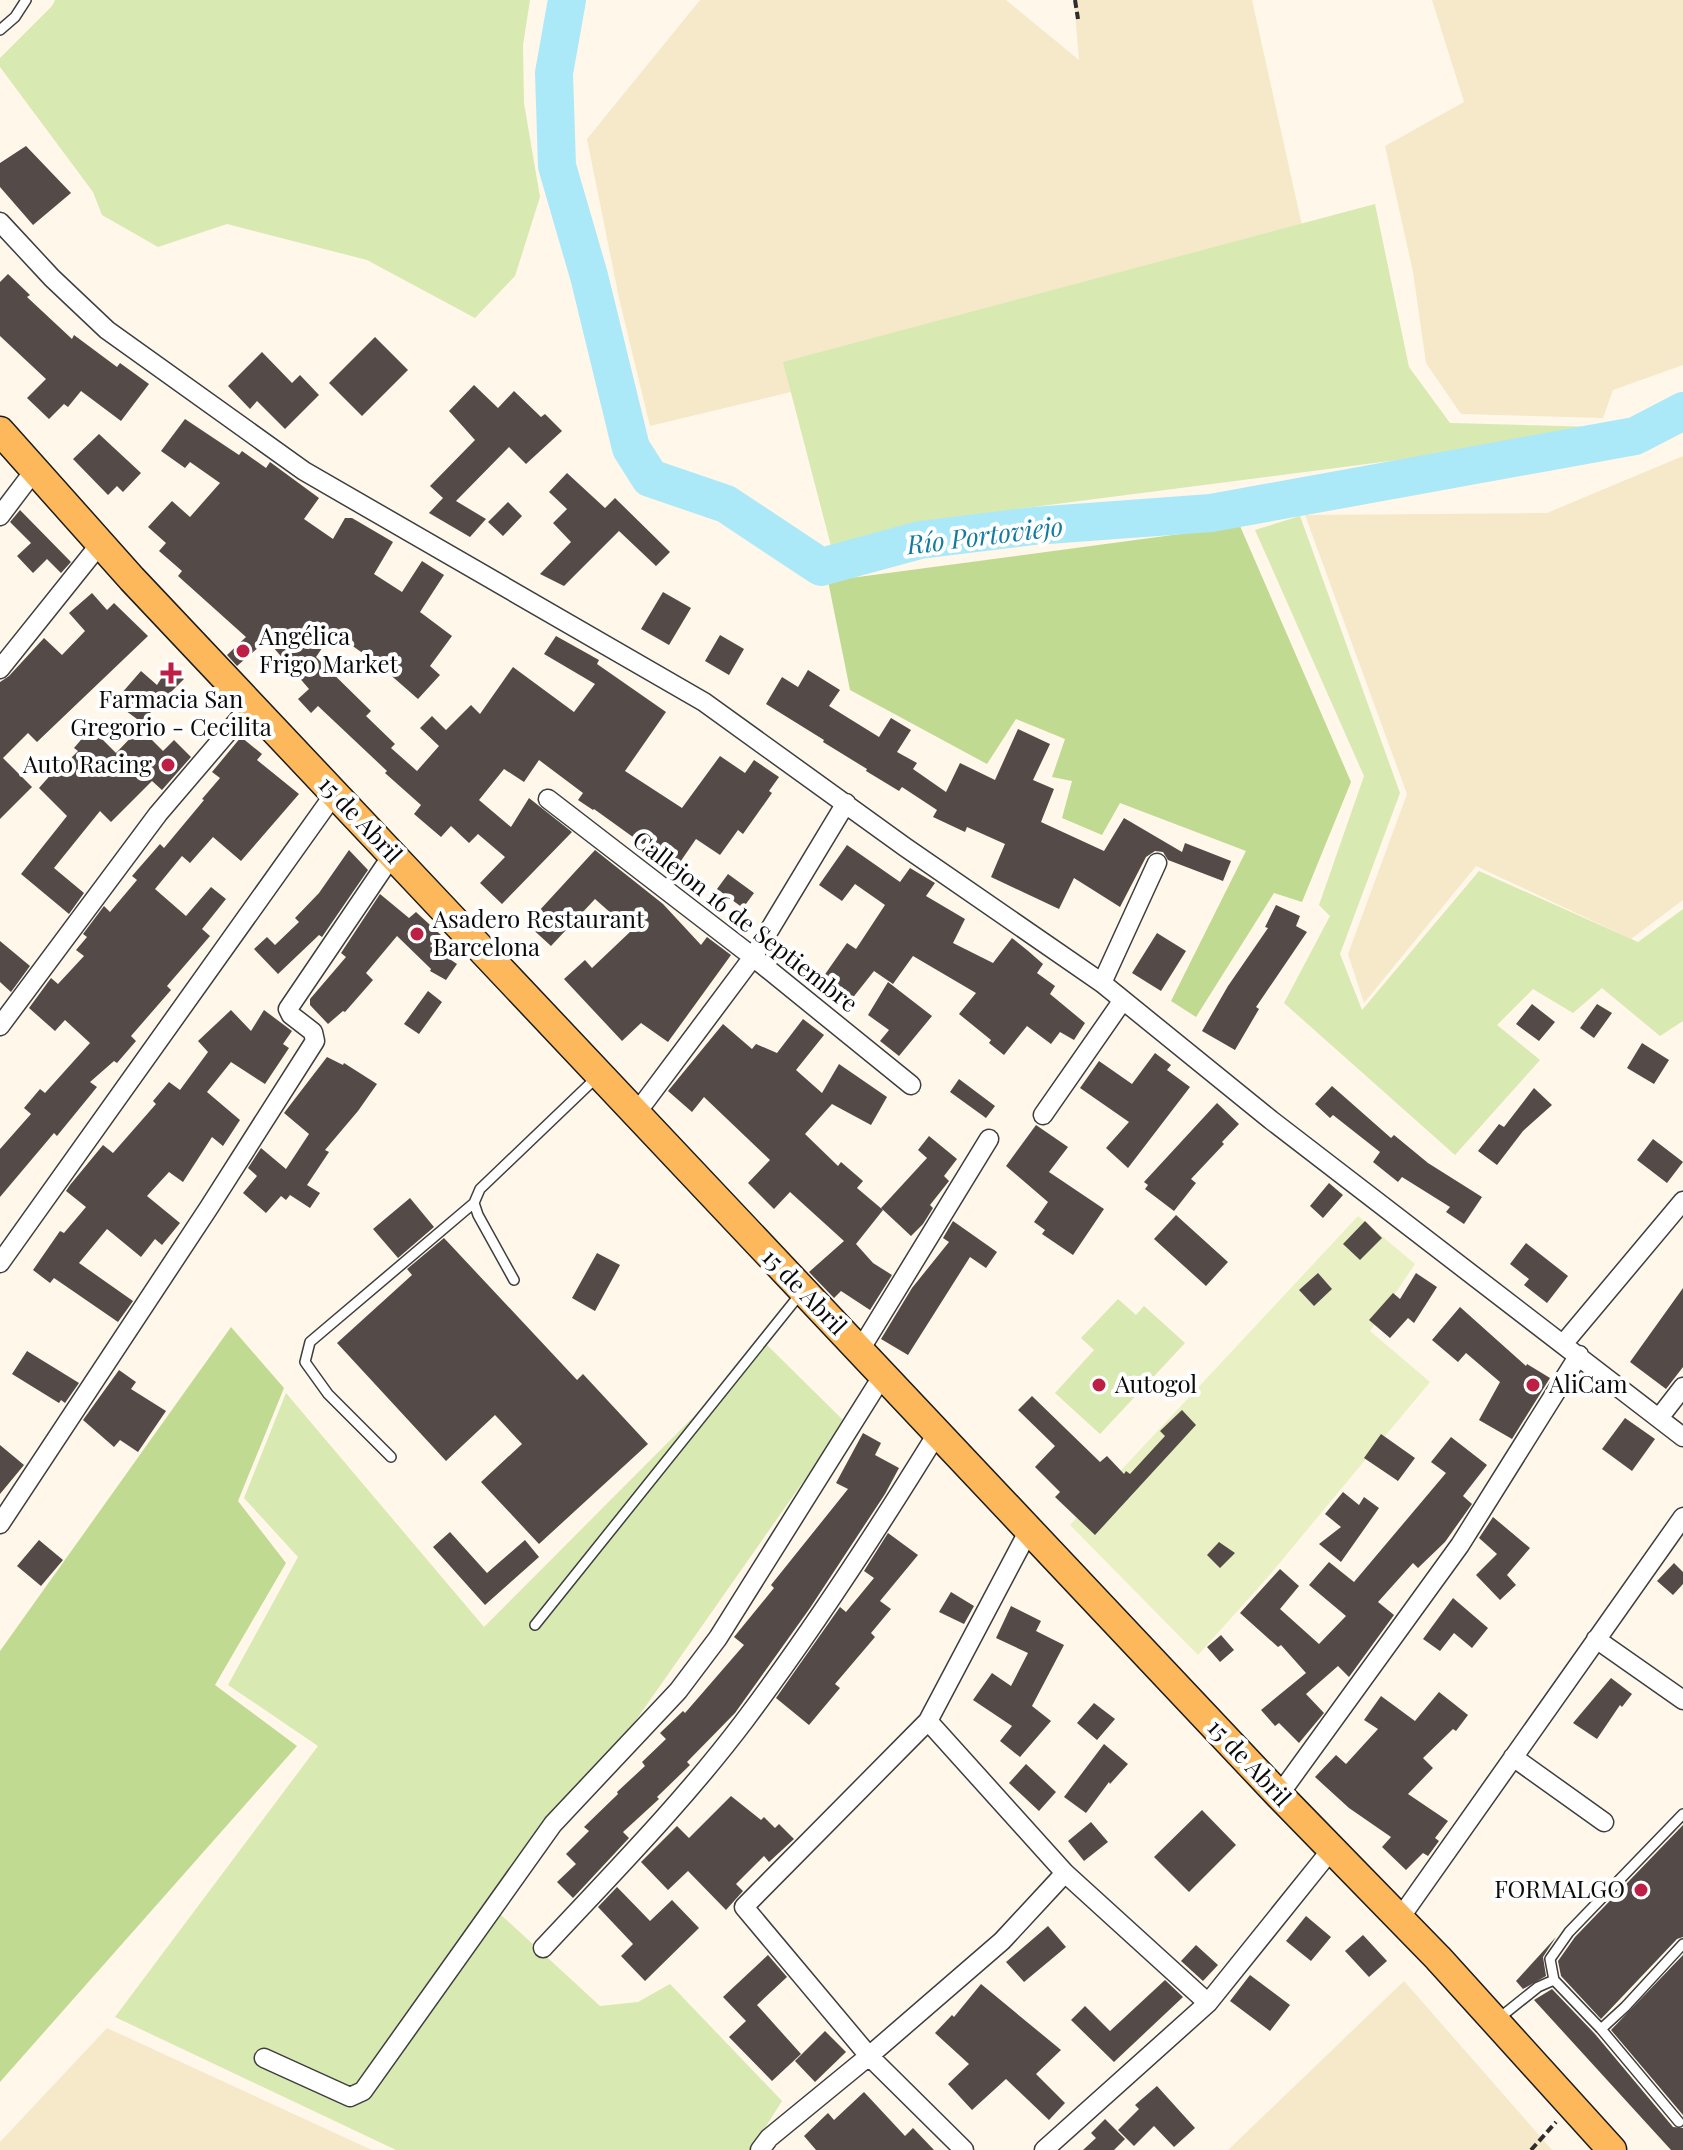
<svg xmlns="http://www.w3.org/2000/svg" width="1683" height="2150" font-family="'Playfair Display',serif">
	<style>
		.farmland { fill: #f5e9c9 }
		.green { fill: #d9e9b2 }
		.forest { fill: #c0db91 }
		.pitch { fill: #e9f0c4 }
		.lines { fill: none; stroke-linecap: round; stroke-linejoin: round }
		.river { stroke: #ace9f8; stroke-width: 38 }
		.building { fill: #544a47 }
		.lane-casing { stroke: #3e3e3e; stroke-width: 12 }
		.street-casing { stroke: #3e3e3e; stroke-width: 21 }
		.primary-casing { stroke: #1c1c1c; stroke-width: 31 }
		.path { stroke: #2d2d2d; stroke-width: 4; stroke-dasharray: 8 4; stroke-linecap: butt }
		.lane { stroke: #fff; stroke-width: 9 }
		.street { stroke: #fff; stroke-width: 18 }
		.primary { stroke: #fcb85b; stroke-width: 28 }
		.poi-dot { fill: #be2045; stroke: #fff; stroke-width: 3 }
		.labels { text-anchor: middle; stroke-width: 8; stroke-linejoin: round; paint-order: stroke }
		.poi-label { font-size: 24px; fill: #0b0b0b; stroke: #fff; text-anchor: start }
		.street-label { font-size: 24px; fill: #0b0b0b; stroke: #fff }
		.water-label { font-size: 26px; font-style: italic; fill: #127b9f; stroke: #fff }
	</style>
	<rect width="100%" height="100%" fill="#fff7e9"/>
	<path class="farmland" d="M700,0H1006L1079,60L1074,0H1252L1311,266L650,426L619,298L587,139Z
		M1432,0H1683V365L1613,390L1603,418L1461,414L1426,363L1413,272L1385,146L1464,102Z
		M1683,456V900L1631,939L1476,866L1364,1003L1348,954L1407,794L1305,515L1547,513Z
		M1404,1981L1552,2150H1228Z
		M107,2028L372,2150H0V2142Z"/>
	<path class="green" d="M55,0H530L523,45L524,103L540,197L515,276L475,318L367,260L227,224L158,247L102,215L93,192L0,67V58L52,6Z
		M1375,204L1409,367L1450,423L1597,427L1444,454L1025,508L831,546L783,362Z
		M1300,516L1400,793L1340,954L1362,1010L1479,871L1638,942L1683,909V1021L1660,1036L1602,988L1573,1013L1533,989L1497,1025L1540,1060L1455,1155L1284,1003L1330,916L1319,905L1364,776L1255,530Z
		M1118,1299L1136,1315L1144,1306L1185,1343L1100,1434L1055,1393L1094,1350L1081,1338Z
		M766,1344L845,1422L500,1914L600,2006L638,2002L670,1984L782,2101L751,2150H396L115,2017L318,1746L228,1685L298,1557L244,1498L286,1393L484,1627Z"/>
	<path class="forest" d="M1240,526L1351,782L1302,902L1274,893L1196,1017L1171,1001L1246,851L1120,803L1102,835L1062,818L1072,781L1052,777L1065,739L1016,719L987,764L850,690L828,581Z
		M231,1327L284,1388L238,1501L286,1563L215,1685L297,1746L0,2082V1651Z"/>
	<path class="pitch" d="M1358,1216L1415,1264L1370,1331L1430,1382L1267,1578L1198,1655L1070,1525Z"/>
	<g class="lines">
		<path class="river" d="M567,0L554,73L557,166L589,276L631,448L650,478L726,504L821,567L920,540L1034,526L1211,513L1635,436L1683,411"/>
	</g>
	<path class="building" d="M26,146L71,193L33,225L0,187V163Z
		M8,274L30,295L27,297L72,339L74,335L117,367L120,363L149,384L121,421L81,391L68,407L64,404L49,419L27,398L46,379L0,336V282Z
		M375,337L408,370L362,416L329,383Z
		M262,352L292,383L300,375L319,395L285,429L257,401L250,409L228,386Z
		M474,385L498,408L514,391L541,417L545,414L562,431L526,464L509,447L456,501L486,519L470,537L429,513L443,498L430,486L475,440L449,411Z
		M185,419L239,455L242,451L266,468L270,462L319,498L304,519L333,539L345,518H352L393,542L374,574L402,592L422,561L444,575L420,612L452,636L430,666L440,675L418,699L378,664L333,632L316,657L371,711L366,716L395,744L391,748L417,771L439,746L420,728L432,716L446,730L471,705L480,714L513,667L574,712L595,684L544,654L556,636L599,660L597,664L666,712L625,771L682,808L720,756L745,773L754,760L779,777L769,791L772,793L743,834L738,830L720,855L696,839L676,868L594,809L593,810L578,800L583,793L539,760L524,782L504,769L479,800L511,827L529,798L572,832L502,904L480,883L505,857L478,834L469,843L451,826L441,837L414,814L421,805L385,773L387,771L318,706L311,713L298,699L309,689L267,640L237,666L227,655L246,637L178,576L182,571L159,551L166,543L148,527L172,501L190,517L220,483L190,462L185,468L161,451Z
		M99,434L141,473L123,492L117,486L108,495L73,459Z
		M567,473L605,508L615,498L670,552L656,566L619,531L564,586L540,574L571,542L553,523L567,509L549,492Z
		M508,502L522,516L503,536L488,522Z
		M20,510L71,562L61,573L47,559L33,573L17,556L31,543L10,522Z
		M663,592L691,608L669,645L641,629Z
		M92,593L107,610L114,603L148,636L37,742L28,733L3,758L32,787L0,819V682L9,676L44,638L62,655L85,631L69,613Z
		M720,635L744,649L729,675L705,661Z
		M169,666L184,679L141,722L114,702L141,671L157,685Z
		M808,670L840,690L829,706L879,737L891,718L911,730L897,752L917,763L913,769L946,792L960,763L995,780L1018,729L1050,744L1033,780L1054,789L1041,822L1104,851L1124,818L1182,852L1185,843L1231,861L1223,881L1168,860L1163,852L1155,851L1146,857L1120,907L1074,878L1059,909L991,877L1005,844L967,827L965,832L933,817L937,810L902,787L899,791L866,771L867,769L823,742L824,740L766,704L782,677L798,687Z
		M91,728L116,753L140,728L163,751L174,740L191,757L162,790L152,781L111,822L100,811L54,868L84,893L69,914L21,874L67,816L39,788L54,771L56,773L78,751L74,748Z
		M241,737L262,754L257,760L299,794L241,861L213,837L190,863L182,856L155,889L186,916L211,887L226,899L202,929L210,936L167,986L171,990L131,1036L136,1041L117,1063L114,1061L90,1082L97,1087L57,1136L54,1133L0,1197V1149L31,1114L24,1108L40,1089L45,1093L90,1043L65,1020L55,1031L29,1008L51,978L58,984L84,956L76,950L87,937L83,934L104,906L110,912L137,880L132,876L160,844L164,848L204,800L202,799L220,778L212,772Z
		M847,845L900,882L910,868L935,883L926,896L965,919L953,943L993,963L1012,938L1027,950L1043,964L1037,973L1055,986L1050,994L1085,1023L1074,1040L1060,1032L1051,1044L1027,1026L1004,1055L989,1043L991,1040L959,1014L976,993L913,956L893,984L874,971L851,1000L821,980L847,943L856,949L885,905L855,884L842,901L819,885Z
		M349,850L368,870L322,937L319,935L278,974L254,949L267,937L275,945L299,922L295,918L319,893Z
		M595,850L663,904L701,945L707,937L731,955L668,1042L641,1023L622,1041L564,979L585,960L592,968L631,931L595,899L551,946L527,924Z
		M728,874L754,893L743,908L717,889Z
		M380,894L409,918L416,912L441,935L430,946L457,964L446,980L430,971L431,969L397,936L366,973L373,980L345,1012L343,1011L328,1024L310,1005V999L346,957L341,953Z
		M1276,905L1300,916L1296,926L1307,932L1256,1007L1259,1009L1235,1050L1202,1031L1228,986L1268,928L1265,927Z
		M1157,933L1186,951L1161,991L1132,973Z
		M0,941L30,966L11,992L0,982Z
		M888,982L932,1016L899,1056L880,1041L889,1030L868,1015Z
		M428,991L442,1002L419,1034L404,1024Z
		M1532,1004L1555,1022L1539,1041L1516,1024Z
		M1597,1004L1612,1013L1594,1038L1580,1028Z
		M231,1010L251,1031L264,1010L292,1031L283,1044L289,1048L265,1084L231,1062L207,1092L240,1120L223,1146L212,1137L183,1182L169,1172L147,1196L180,1223L162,1245L155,1239L141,1257L107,1229L79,1263L133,1301L118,1322L54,1278L50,1283L33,1270L60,1231L64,1233L86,1207L66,1191L70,1185L103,1145L113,1153L156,1104L153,1101L169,1082L180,1090L208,1052L198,1041Z
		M803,1019L824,1035L796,1070L822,1093L839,1064L887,1097L871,1125L832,1104L805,1134L838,1166L841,1162L863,1181L857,1188L883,1210L856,1244L873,1263L892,1275L870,1310L841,1291L834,1298L809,1272L844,1241L790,1192L774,1209L748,1183L770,1160L704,1097L692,1112L668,1091L723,1024L752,1049L756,1044L777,1053Z
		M1642,1043L1669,1060L1654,1084L1627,1068Z
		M1155,1053L1171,1065L1167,1070L1190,1087L1128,1168L1106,1148L1129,1122L1080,1088L1099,1061L1132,1084Z
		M327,1057L343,1065L344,1063L377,1084L358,1111L325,1150L329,1152L307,1185L320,1193L310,1208L290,1195L286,1200L281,1196L266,1213L243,1193L257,1176L248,1168L261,1148L286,1169L309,1134L284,1113Z
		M959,1079L995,1106L986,1118L950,1092Z
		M1332,1086L1391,1138L1394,1135L1428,1163L1482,1197L1464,1224L1446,1212L1450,1207L1402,1177L1398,1182L1373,1162L1380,1152L1333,1115L1330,1118L1315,1104Z
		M1534,1088L1552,1105L1523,1131L1497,1165L1478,1151L1499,1124L1504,1127Z
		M1217,1103L1239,1124L1222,1142L1224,1144L1191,1179L1196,1183L1174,1211L1145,1189L1148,1185L1144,1182Z
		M1036,1125L1068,1147L1049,1172L1104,1209L1073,1255L1042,1234L1045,1230L1034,1222L1048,1202L1006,1166Z
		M929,1136L957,1159L944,1176L949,1181L930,1205L933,1208L923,1224L911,1236L881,1208L927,1158L918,1150Z
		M1653,1139L1683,1162L1667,1183L1637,1160Z
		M1329,1183L1343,1195L1323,1218L1310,1206Z
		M410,1198L434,1227L398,1258L373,1229Z
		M1176,1215L1228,1262L1206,1286L1154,1239Z
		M953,1221L997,1252L986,1268L970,1257L908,1355L881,1339L912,1288L949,1242L943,1238Z
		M1365,1221L1382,1238L1360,1260L1343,1244Z
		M444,1238L577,1380L583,1374L648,1444L539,1544L481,1482L522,1444L495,1415L446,1461L337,1343L412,1275L407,1269Z
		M1526,1243L1568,1276L1547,1303L1524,1285L1529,1279L1510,1264Z
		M597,1253L620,1265L595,1311L572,1298Z
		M1318,1273L1332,1289L1314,1306L1299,1290Z
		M1416,1273L1437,1287L1414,1323L1408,1318L1390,1338L1369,1320L1393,1293L1400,1299Z
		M1683,1288V1367L1666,1389L1630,1362Z
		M1460,1307L1526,1366L1527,1364L1550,1378L1512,1439L1479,1420L1500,1382L1466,1353L1458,1362L1432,1340Z
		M27,1351L79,1383L65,1403L61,1400L59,1403L12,1374Z
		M119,1370L136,1382L131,1389L166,1411L138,1452L120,1440L114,1447L83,1420Z
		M1032,1396L1100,1462L1107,1456L1124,1474L1126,1471L1130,1474L1165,1436L1160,1431L1182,1410L1196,1425L1095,1535L1055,1497L1060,1492L1035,1467L1055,1446L1018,1410Z
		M1625,1418L1655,1439L1632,1471L1602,1449Z
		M863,1433L881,1443L875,1455L899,1468L885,1494L810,1608L735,1713L687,1762L690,1765L657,1797L659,1799L623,1832L629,1838L573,1898L557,1882L576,1864L566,1854L589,1831L584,1827L618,1794L617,1792L645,1766L642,1762L666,1739L660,1733L683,1711L685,1713L744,1645L734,1637L774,1588L771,1585L848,1489L836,1483Z
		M1381,1434L1415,1458L1398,1481L1364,1458Z
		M1451,1437L1487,1465L1463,1496L1472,1504L1445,1542L1418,1568L1413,1563L1378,1602L1394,1615L1349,1677L1338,1666L1306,1694L1324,1713L1299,1743L1279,1723L1275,1726L1261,1710L1306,1673L1281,1645L1278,1647L1240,1613L1280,1569L1299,1586L1280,1609L1319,1644L1346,1616L1309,1585L1329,1562L1354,1582L1446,1473L1431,1462Z
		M0,1445L24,1465L0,1494Z
		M1343,1492L1359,1505L1364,1497L1379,1508L1341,1562L1319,1544L1341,1527L1325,1514Z
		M1493,1517L1530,1548L1507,1575L1516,1585L1500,1600L1476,1575L1497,1554L1479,1538Z
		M450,1532L487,1573L525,1540L539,1557L485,1605L433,1547Z
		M888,1533L918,1555L880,1601L891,1609L871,1633L875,1637L835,1684L840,1688L809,1725L776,1698L840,1607L846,1612L874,1578L864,1571Z
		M39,1540L63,1560L41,1586L17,1566Z
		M1219,1542L1235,1553L1220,1568L1207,1555Z
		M1674,1563L1683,1572V1584L1673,1595L1657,1581Z
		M951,1592L974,1606L964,1624L939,1612Z
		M1453,1598L1488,1628L1472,1648L1454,1633L1440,1651L1423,1639Z
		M1011,1606L1041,1621L1036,1631L1064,1645L1032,1706L1051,1721L1020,1757L1000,1741L1012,1726L973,1700L992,1673L1011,1686L1028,1653L996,1638Z
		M1221,1635L1234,1650L1220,1662L1207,1647Z
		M1611,1678L1632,1694L1622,1707L1620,1705L1597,1739L1573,1723Z
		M1439,1692L1468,1715L1456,1731L1453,1729L1423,1758L1433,1768L1408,1794L1448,1821L1435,1838L1439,1841L1428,1856L1423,1853L1406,1870L1382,1847L1391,1837L1349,1808L1315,1777L1336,1755L1346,1764L1378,1729L1364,1720L1381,1696L1415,1721Z
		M1094,1703L1115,1719L1097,1740L1077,1723Z
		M1104,1744L1128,1764L1110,1784L1109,1782L1086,1813L1064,1797Z
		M1026,1764L1056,1792L1039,1811L1009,1783Z
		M731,1796L761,1820L764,1817L775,1828L779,1824L794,1839L769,1862L764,1856L736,1884L743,1891L726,1910L688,1871L668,1890L641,1862L677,1826L689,1838Z
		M1202,1810L1236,1845L1189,1892L1154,1857Z
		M1091,1822L1108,1842L1084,1861L1068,1841Z
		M1683,1825V1937L1677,1939L1601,2019L1561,1976L1558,1961L1575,1937Z
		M617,1887L650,1921L672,1900L699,1928L645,1981L621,1956L633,1944L598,1907Z
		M1306,1916L1331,1937L1311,1961L1286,1941Z
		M1048,1926L1066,1947L1024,1982L1006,1962Z
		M1363,1935L1387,1961L1369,1977L1345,1951Z
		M1556,1937L1543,1957L1546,1976L1523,1989L1516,1981Z
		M1196,1945L1218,1965L1203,1981L1181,1961Z
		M768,1955L787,1977L757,2005L801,2054L772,2081L729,2037L746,2021L723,1997Z
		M1683,1955V2115L1611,2030Z
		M1250,1975L1290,2005L1270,2031L1230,2001Z
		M1165,1980L1183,1997L1114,2062L1071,2020L1085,2006L1110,2031Z
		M981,1984L1061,2050L1036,2074L1065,2103L1049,2120L1006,2079L972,2110L948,2084L969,2064L935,2033L952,2015L954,2017Z
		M1552,1989L1595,2034L1673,2127L1683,2128V2150H1671L1534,2000Z
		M825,2031L846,2052L815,2082L795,2061Z
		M1157,2086L1195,2128L1174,2147L1154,2126L1134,2146L1118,2130L1139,2109L1135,2105Z
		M864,2092L905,2136L913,2128L934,2150H816L804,2136L828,2113L834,2120Z
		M1105,2119L1125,2139L1114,2150H1083L1096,2138L1091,2133Z"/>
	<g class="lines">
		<defs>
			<path id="lane" d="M0,30L15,17L26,0
				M514,1280L478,1215L474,1203L480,1189L596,1078
				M391,1457L328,1394L305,1362L310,1342L474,1203
				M535,1625L801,1293
				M1554,1980L1550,1959L1569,1932L1683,1814
				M1498,2019L1538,1987L1554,1980L1601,2029L1625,2007L1683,1944
				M1601,2029L1679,2122"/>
			<path id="street" d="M0,222L52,278L107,330L304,471L704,702L905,847L1102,983L1271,1120L1683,1437
				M0,516L34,471
				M0,669L100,544
				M548,799L753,957L911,1085
				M1102,983L1157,863
				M0,1026L158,814L251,705
				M635,1115L753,957L846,803
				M1043,1115L1123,1000
				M0,1263L335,793
				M1564,1343L1683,1201
				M860,1350L989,1139
				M1659,1418L1683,1387
				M0,1524L208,1209L315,1041L313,1032L291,1015L288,1009L393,854
				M1596,1639L1683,1700
				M928,1721L1065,1873L1208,2003
				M1513,1757L1604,1822
				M1279,1795L1460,1545L1579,1355
				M1400,1918L1683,1517
				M543,1948C612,1874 684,1801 745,1720C814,1628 877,1531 938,1432
				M264,2058L350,2097L363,2091L553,1824L678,1691L718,1638L883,1375
				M760,2150L769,2138L869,2056L1002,1941L1065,1873
				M964,2150L869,2056L744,1907L928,1721L1029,1530
				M1044,2150L1208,2003L1331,1850"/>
			<path id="primary" d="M0,431L132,579L1279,1795L1438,1958L1612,2150"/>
		</defs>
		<use href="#lane" class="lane-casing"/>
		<use href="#street" class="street-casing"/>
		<use href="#primary" class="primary-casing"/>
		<path class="path" d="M1075,0L1078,19
			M1531,2150L1556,2122"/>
		<use href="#lane" class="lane"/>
		<use href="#street" class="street"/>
		<use href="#primary" class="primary"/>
	</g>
	<g class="poi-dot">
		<circle cx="243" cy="651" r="8"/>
		<path d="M167 661h8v8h8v8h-8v8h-8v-8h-8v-8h8z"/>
		<circle cx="168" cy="765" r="8"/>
		<circle cx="417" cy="934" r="8"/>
		<circle cx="1099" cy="1385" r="8"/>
		<circle cx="1533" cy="1385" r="8"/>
		<circle cx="1641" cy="1890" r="8"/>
	</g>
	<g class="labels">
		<g class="poi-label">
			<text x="259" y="645">Angélica<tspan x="259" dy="28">Frigo Market</tspan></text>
			<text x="171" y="708" text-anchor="middle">Farmacia San<tspan x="171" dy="28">Gregorio - Cecilita</tspan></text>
			<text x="152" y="773" text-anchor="end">Auto Racing</text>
			<text x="433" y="928">Asadero Restaurant<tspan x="433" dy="28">Barcelona</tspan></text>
			<text x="1115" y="1393">Autogol</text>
			<text x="1549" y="1393">AliCam</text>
			<text x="1625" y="1898" text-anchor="end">FORMALGO</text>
		</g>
		<g class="street-label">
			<text transform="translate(360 820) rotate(47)" y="8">15 de Abril</text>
			<text transform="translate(745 922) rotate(38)" y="8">Callejon 16 de Septiembre</text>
			<text transform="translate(804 1292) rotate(46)" y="8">15 de Abril</text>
			<text transform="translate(1249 1763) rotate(47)" y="8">15 de Abril</text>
		</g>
		<g class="water-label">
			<text transform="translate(985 536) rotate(-7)" y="9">Río Portoviejo</text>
		</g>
	</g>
</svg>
